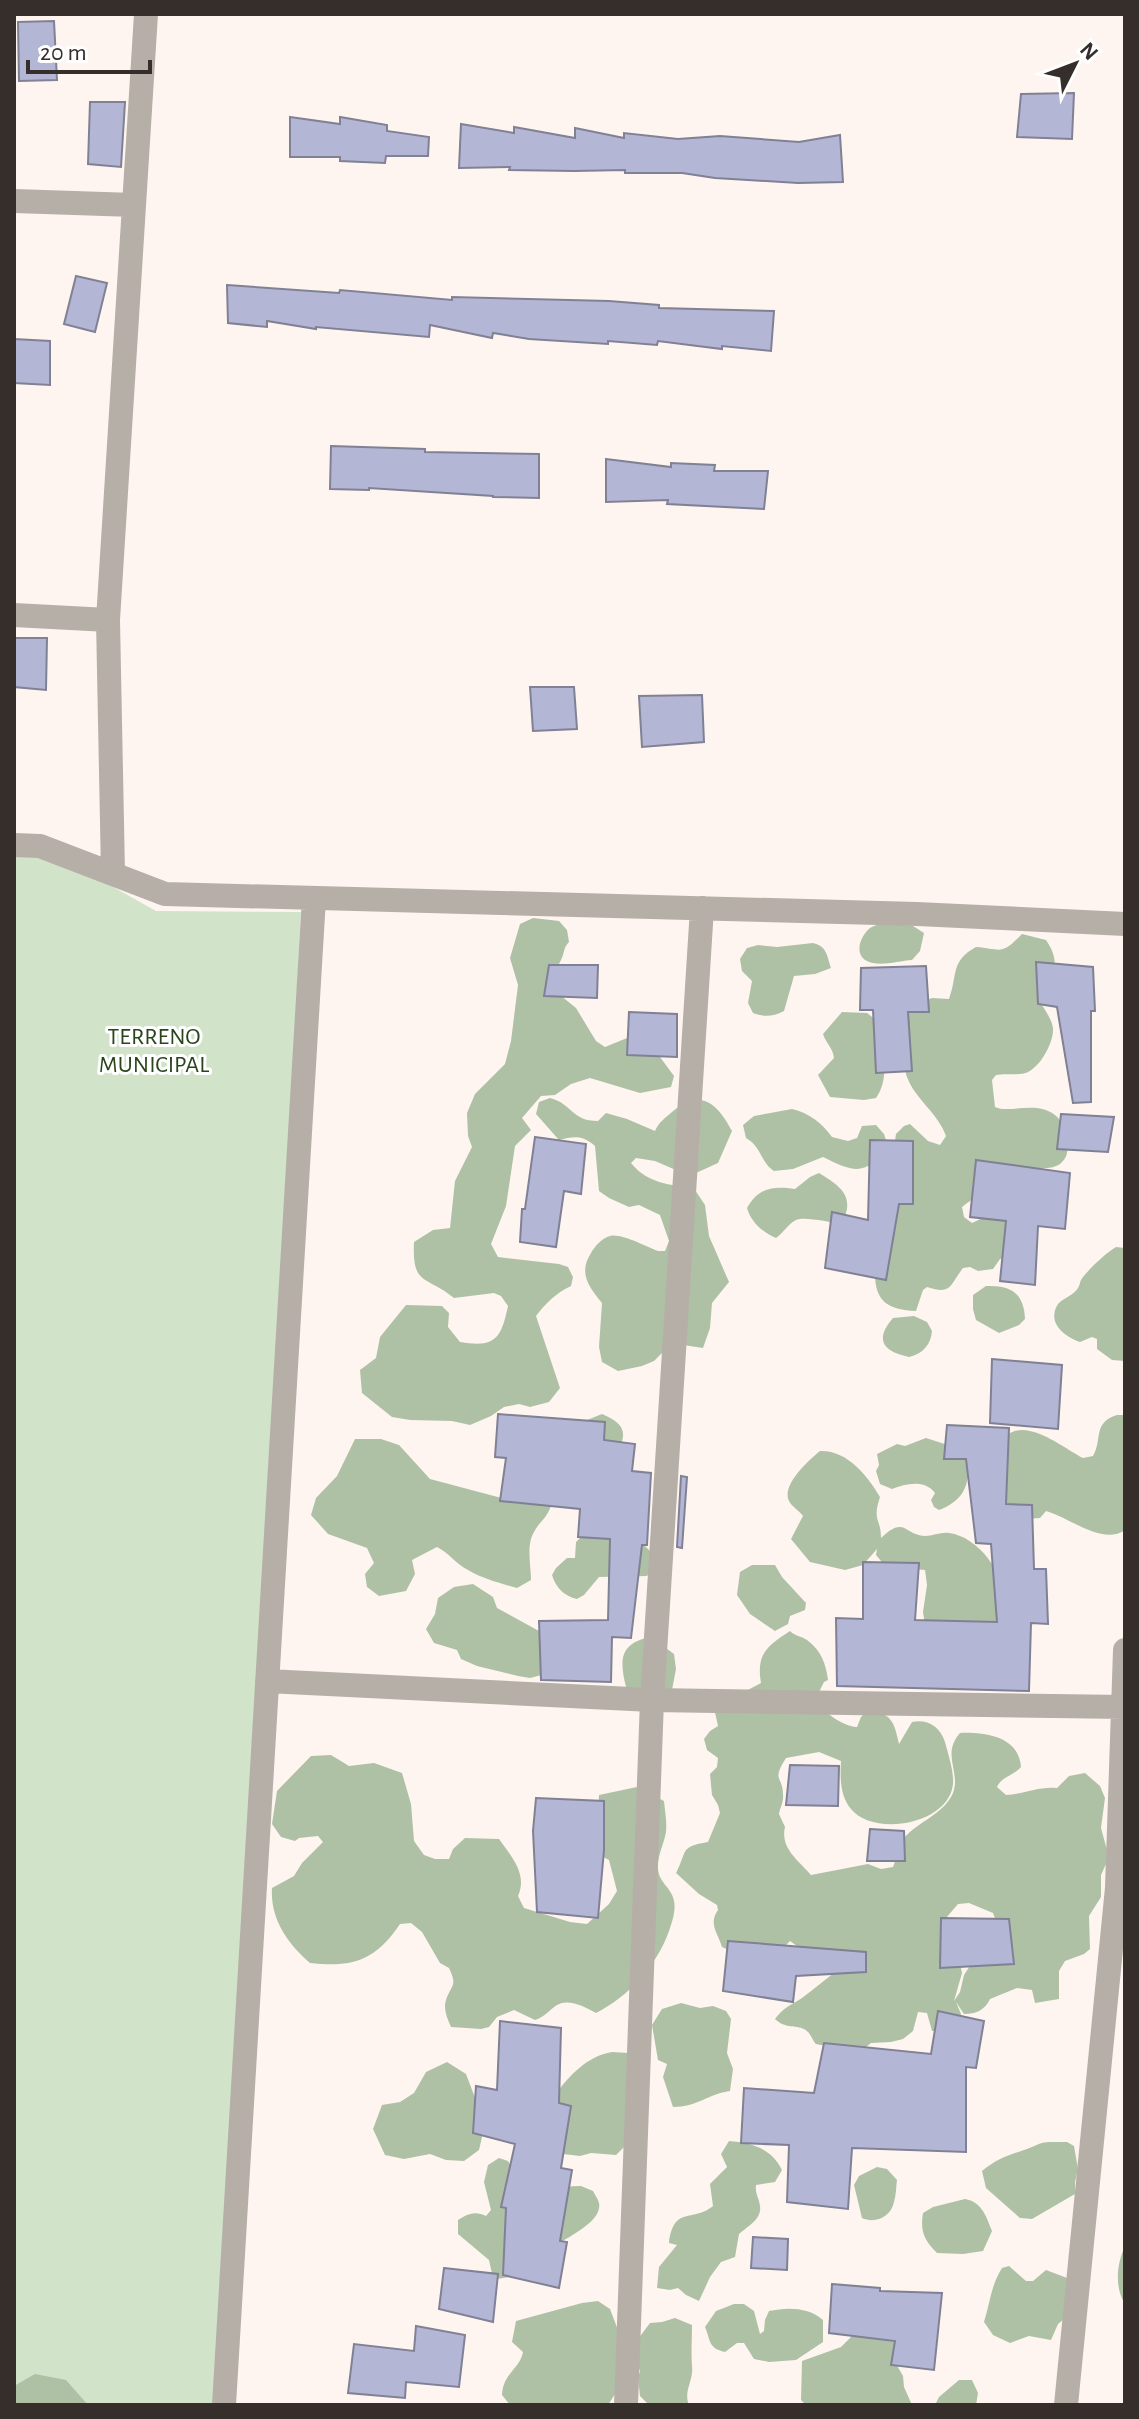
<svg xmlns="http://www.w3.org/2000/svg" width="1139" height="2419" font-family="'Alegreya Sans',sans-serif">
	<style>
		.green { fill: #d1e3c9 }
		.forest { fill: #aec1a5; fill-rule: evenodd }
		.building { fill: #b4b6d5; stroke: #808194; stroke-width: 2 }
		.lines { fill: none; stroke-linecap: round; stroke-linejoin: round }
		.street { stroke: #b6afa8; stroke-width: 24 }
		.labels { text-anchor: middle; stroke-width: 6; stroke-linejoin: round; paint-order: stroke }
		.park-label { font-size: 24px; fill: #2a451c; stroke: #fff }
	</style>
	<rect width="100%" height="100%" fill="#fef5f0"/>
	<path class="green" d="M14,845L40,846L156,911L301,912L223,2405H14Z"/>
	<path class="forest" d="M533,918L559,921L567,930L569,942C563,948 565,952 561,960C554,973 555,976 555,991L576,1008L596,1041L605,1047L627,1038L634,1050L660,1057L674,1076L671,1087L640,1093L590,1078L571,1084L555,1095L541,1096L522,1118L531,1130L515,1146L506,1206L491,1244L498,1257L559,1264L568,1267L573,1277L571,1286C556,1293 546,1303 536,1316L560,1388L549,1402L530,1407L519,1404L504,1407L491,1416L470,1425L452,1421L410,1420L392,1417L362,1393L360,1370L376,1358L380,1337L406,1305L442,1306L449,1313L448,1327L460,1342C495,1348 501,1339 508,1306L501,1296L494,1293L454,1298C426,1275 412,1287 414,1242L433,1230L450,1228L455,1181L472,1147L468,1136L467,1113L475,1094L505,1064L511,1041L518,985L510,958L520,924Z
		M888,922L913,926L924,933L920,951L912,960C899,961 878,967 867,961C853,954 861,935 870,928C875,925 883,923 888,922Z
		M1022,934L1046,940C1064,966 1050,979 1042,1005C1046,1012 1052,1020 1053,1028C1054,1042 1041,1066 1028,1072C1021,1076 1005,1073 996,1075L992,1080L995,1107C1010,1114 1036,1100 1055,1115C1065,1122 1073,1151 1063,1161C1053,1173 1035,1165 1022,1171C1003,1178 978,1195 962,1207L964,1217L972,1223L989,1215L1009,1214L1008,1256L1000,1259L993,1269L978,1271L970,1267L963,1268C949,1286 952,1295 927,1287L923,1290L916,1311C889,1310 875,1302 875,1274L896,1134L904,1126L910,1124L928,1141L940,1145L946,1136C938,1113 915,1099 907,1077C903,1066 905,1025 904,1011L932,998L949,999C958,975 950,961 976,947C1002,949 1001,956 1022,934Z
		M813,943C827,946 827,956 831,968L815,974L794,976L784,1011C772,1017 764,1017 753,1013L748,1003L752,981L742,971L740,959L747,948L758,945L777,947Z
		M842,1012L867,1013L876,1020C881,1046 892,1075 876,1098L864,1100L830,1097L818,1075L834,1058C833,1048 826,1043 823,1034Z
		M550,1098C573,1104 571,1121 598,1121L606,1113L627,1119L655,1131C659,1122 665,1118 672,1112C701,1088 717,1103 732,1131L718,1163L696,1173L678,1171L655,1161L636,1158L631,1163C649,1185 669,1183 695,1190L705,1205L709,1236L729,1282L712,1303L710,1328L703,1348L683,1345L668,1347L654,1361L642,1366L623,1370L618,1371L602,1362L599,1347L602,1303C589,1287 578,1273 591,1253C595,1246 602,1238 610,1236C621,1233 647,1247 658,1251H665L669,1241L660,1215L639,1205L629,1207L609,1198L599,1191L595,1146C583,1135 574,1136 559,1140L536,1114L539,1102Z
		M792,1109C809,1113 822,1123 832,1137L848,1141L857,1138L862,1126L876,1125L884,1134L888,1146C866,1176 855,1173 823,1157L793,1169L774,1171C761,1163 761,1146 746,1138L743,1125L754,1116Z
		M819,1173C840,1186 856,1196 842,1223C829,1223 805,1216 796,1220C788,1224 783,1233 776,1238C762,1232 751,1222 747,1208C759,1187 773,1186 795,1189L810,1177Z
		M1116,1247L1125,1248V1361L1112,1360L1097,1349V1339L1092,1337L1080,1342C1065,1337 1046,1323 1058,1304C1063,1298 1073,1296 1078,1288C1081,1283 1079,1282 1083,1277C1090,1268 1107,1252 1116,1247Z
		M986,1286C1011,1285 1024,1293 1025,1319L1019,1325L999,1333L976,1320L973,1309V1295Z
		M914,1316L927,1322L932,1331C931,1344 923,1354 909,1357C885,1352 873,1341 893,1318Z
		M602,1414C623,1423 629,1432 617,1452L580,1426L587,1420Z
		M1117,1415H1125V1530C1102,1546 1069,1517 1046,1511L1040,1518L1026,1519L1006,1516L981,1466C989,1456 997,1444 1006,1436C1027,1417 1063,1448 1083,1458L1093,1456C1103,1439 1092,1423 1117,1415Z
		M926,1438L954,1447L965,1448C971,1477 970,1498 939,1510L934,1507L931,1500L935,1493C924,1479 906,1484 892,1489L880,1484L876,1471L879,1465L877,1454L897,1444L905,1446Z
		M355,1439H381L399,1445L430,1479L517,1502L552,1503C546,1521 541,1519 534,1532C526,1545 531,1566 531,1580L517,1588C500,1583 483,1579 468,1570C456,1564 449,1553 437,1547L412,1560L415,1574L406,1591L379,1596L367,1587L365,1574L374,1563L367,1548L328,1534L311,1515L316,1498L337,1476Z
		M820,1451C847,1450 867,1475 880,1497C872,1522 881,1518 881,1538C905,1515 904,1535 925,1536C933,1536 941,1532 949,1533C979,1537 1004,1573 1004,1601C1004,1611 998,1622 995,1631L926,1632L923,1612L927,1585L925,1570L886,1567L876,1555L877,1549L863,1565L845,1570L810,1562L791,1539L803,1516C800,1511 792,1507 789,1501C781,1485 809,1460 820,1451Z
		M583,1535L641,1542L653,1554L651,1571L647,1576L599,1577L584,1595L577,1599C564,1596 556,1588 552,1575L556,1568L567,1558H575L576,1542Z
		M752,1565H775L782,1577L806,1603L805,1610L790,1616L788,1624L775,1631L750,1614L737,1595L740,1572Z
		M473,1584L493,1597L497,1608L539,1631L551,1646L553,1672L530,1678L518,1676L477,1666L461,1659L457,1650L434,1643L426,1629L435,1614L438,1598L454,1587Z
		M790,1631C795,1636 801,1636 807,1640C821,1650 826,1664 828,1680L824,1682L814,1702C826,1712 841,1726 857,1727L861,1717L868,1710C892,1714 894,1721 899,1744L912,1722C927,1719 940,1726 945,1742C948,1754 954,1771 953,1784C949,1825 873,1837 851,1809C840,1796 840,1778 841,1761L819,1752L786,1758C771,1782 783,1775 783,1795C784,1801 780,1808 779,1814L785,1827C780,1848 798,1860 811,1875L868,1864L881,1869L893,1867C897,1858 897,1846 904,1838C919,1821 944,1814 953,1793C961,1771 941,1755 960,1733C984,1732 1019,1736 1021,1767C1013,1776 1002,1776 997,1787L1006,1795C1024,1794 1039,1786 1057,1788L1069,1776L1085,1773L1100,1786L1105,1798L1101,1828L1107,1850L1106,1864L1101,1875V1897L1089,1916L1090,1949L1084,1954L1065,1961L1059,1971V1999L1035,2003L1032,1990L1017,1988L990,1999C985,2010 976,2014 964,2014L956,2002L961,2014L960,2018L941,2031H932L927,2013L918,2012L913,2031L903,2039L891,2042L871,2043L866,2047L840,2049L816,2044C815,2044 809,2032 808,2032C799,2023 788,2031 775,2019C783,2008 791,2005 802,1998C813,1990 823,1981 834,1973L790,1941L785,1946L731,1951L722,1947C718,1933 708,1924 718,1910L717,1905L699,1894L676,1873C688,1850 679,1847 708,1842L720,1813L718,1805L712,1795L710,1774L717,1767L718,1758L707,1750L704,1739L710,1731L718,1726L714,1708L761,1683C756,1654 767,1646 790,1631ZM969,1903L993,1913L997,1924L964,1975L960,1992L954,2001L962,1973L960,1963L947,1947L946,1918L958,1904Z
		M651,1637L674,1654L676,1669L672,1690L626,1687C619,1659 620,1643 651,1637Z
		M331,1755L349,1766L374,1763L402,1773L411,1804L414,1841L424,1855L435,1859H449L453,1849L465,1838L499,1839C511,1856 528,1874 518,1896L524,1908L570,1922L587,1924L609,1904L617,1891L609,1860L596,1853L599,1795L637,1787L664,1801C665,1811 667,1822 666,1832C664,1844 657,1856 658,1869C659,1883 672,1888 674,1901C676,1911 672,1922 669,1931C656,1967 629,1996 596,2013C585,2007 569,1998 557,2005C549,2010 545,2017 535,2020L514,2010L497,2017L489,2027L481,2029L451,2027C447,2018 443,2009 446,2000C451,1984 458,1987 449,1968L440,1963L422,1932L411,1923L400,1924C376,1960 353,1968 310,1963C288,1944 270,1919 272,1888L294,1876L302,1863L323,1842L318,1836L299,1838L295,1841L281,1837L272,1824L277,1791L311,1756Z
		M681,2003L700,2008L713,2006L726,2011L731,2019L727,2053L733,2069L730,2091C708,2094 697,2107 673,2107L663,2077L667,2064L658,2060L652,2025L662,2009Z
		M612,2052L629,2053L626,2145L616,2155L591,2153L580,2156L563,2154L555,2095C569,2076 587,2056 612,2052Z
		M447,2062L466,2074L485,2124L479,2150L464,2161L446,2160L430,2154L404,2159L385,2155L373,2129L382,2105L400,2102L414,2093L426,2072Z
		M729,2141C752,2143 771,2148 782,2170L775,2182L756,2185C755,2195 759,2197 760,2206C762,2219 748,2226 739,2234L735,2257L721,2262L710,2277L699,2301L686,2295L678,2288L670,2290L657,2288L659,2267L677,2245L669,2243C674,2205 692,2223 713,2206L710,2184L727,2167L721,2154Z
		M1050,2142H1067L1074,2146L1078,2169L1075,2182V2194L1032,2219L1020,2218L986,2188L982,2171C997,2159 1006,2156 1024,2150C1034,2147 1039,2142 1050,2142Z
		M499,2158L508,2161L514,2171L513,2260L509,2277L497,2279L493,2278L489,2260L458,2234V2220C468,2213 476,2211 486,2216L491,2210L484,2182L488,2165Z
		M877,2167L887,2169L897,2180C896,2188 896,2195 894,2202C891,2217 875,2224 862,2218L854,2185L859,2176Z
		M581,2186L593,2191C595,2195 598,2199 599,2203C603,2222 566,2238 553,2247L551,2187Z
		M965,2199C982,2202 986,2216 992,2231L983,2251L963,2254L937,2253C924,2240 920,2231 923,2213L933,2207Z
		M1125,2246V2304C1114,2287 1117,2263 1125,2246Z
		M1009,2266L1026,2281H1033L1046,2270L1067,2278L1064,2319L1058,2324L1051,2340L1029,2336L1010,2343L993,2335L984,2322C990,2303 991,2285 1002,2268Z
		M598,2301L610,2309L618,2330L615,2394L608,2405H510L502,2395C503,2373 520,2369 523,2352L512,2342L516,2321L582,2303Z
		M734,2304H744L754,2311L760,2334L764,2331L765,2320L769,2311C787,2307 809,2307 823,2320V2342L796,2360L769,2362L754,2359L744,2343H737L725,2352C708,2348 711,2341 705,2327L716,2311Z
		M675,2318L692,2325C692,2339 691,2352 692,2366C694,2380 683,2391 689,2405H649L640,2396L638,2378L640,2371L636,2360L638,2339L650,2323L662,2322Z
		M896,2324L895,2362L903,2376L904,2387L912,2405H806L801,2400L802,2361L841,2347L859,2329Z
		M35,2374L66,2380L88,2405H14V2386Z
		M959,2380H972L978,2393L976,2405H935L939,2397Z"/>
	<path class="building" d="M54,21L57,80L19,81L18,22Z
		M1074,93L1072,139L1017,137L1021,94Z
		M90,102H125L121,167L88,164Z
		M290,117L340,124V117L387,125V131L429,137L428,156H386L385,163L340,161V157H290Z
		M461,124L514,133V127L575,138V128L624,138V133L678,139L720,136L799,142L840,135L843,182L798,183L715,178L682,173H625V170L574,171L509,170L510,167L459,168Z
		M76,276L107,283L95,332L64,324Z
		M227,285L339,293L340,290L452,300V297L609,301L659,305V308L774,311L771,351L722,346V349L658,341L657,345L608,341V344L529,339L493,333L492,338L430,325L429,337L316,327V329L267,321V327L228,323Z
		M14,339L50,341V385L14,383Z
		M331,446L425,449V452L539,454V498L493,497V496L369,488V490L330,489Z
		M606,459L671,467V463L715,465L714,471H768L764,509L667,504L668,500L606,502Z
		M14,638H47L46,690L14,687Z
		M530,687H574L577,729L533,731Z
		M702,695L704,742L642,747L639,696Z
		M1036,962L1093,967L1095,1011H1091V1102L1073,1103L1057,1007L1038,1004Z
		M549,965H598L597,998L544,996Z
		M926,966L929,1012H908L912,1071L876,1073L873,1010H860L861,968Z
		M629,1012L677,1014V1057L627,1055Z
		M1061,1114L1114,1117L1108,1152L1057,1149Z
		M535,1137L586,1144L581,1194L564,1191L556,1247L520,1242L522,1209H525Z
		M870,1140L913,1141V1204H899L886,1280L825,1268L832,1212L868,1220Z
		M976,1160L1070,1173L1065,1229L1038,1226L1035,1285L1000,1281L1006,1221L970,1217Z
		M992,1359L1062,1365L1058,1429L990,1423Z
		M498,1414L605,1422L604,1440L635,1444L632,1471L651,1473L647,1545H642L631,1638L612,1637L611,1682L541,1680L539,1621L608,1620L610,1539L578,1537L580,1509L500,1501L506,1458L495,1457Z
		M947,1425L1009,1428L1006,1504L1032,1505L1034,1569H1046L1048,1624L1031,1623L1029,1691L837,1686L836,1618L863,1619V1562L919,1563L915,1620L997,1622L991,1544L976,1543L966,1459H944Z
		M681,1476L687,1477L682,1548L677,1547Z
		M790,1765L839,1766L838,1806L786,1805Z
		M536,1798L604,1801V1850L598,1918L537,1912L533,1831Z
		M870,1829L904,1831L905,1861H867Z
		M941,1918L1009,1919L1014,1964L940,1968Z
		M728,1941L866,1952V1972L796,1976L793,2002L723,1991Z
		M938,2011L984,2021L976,2068L966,2067V2152L852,2148L848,2209L787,2202L789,2145L741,2143L744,2088L814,2093L824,2043L931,2054Z
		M500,2021L561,2028L559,2103L571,2106L561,2168L572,2170L560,2241L567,2242L559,2288L503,2275L506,2208L501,2207L515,2144L473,2133L476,2086L497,2090Z
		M753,2237L788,2239L787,2270L751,2268Z
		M444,2268L498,2274L493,2322L439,2309Z
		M832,2284L880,2288V2291L942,2293L934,2370L891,2365L895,2341L829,2333Z
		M416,2326L465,2335L459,2387L406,2382L405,2398L348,2393L354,2344L414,2351Z"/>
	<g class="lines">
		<path class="street" d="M14,201L134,205
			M14,615L108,620
			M14,845L40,846L165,894L917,914L1125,924
			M113,873L108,620L146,14
			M267,1681L652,1700L1125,1707
			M224,2405L314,898
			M626,2405L652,1700L702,908
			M1066,2405L1117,1888L1125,1650"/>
	</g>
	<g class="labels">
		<g class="park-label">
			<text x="154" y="1044">TERRENO<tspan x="154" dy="28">MUNICIPAL</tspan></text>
		</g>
	</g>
	<rect width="1139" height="2419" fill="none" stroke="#362e2a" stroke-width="32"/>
	<g transform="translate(1075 64) rotate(48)" stroke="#ffffff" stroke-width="6" paint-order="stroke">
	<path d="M0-6L14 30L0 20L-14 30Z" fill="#362e2a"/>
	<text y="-12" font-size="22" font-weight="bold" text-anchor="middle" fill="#362e2a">N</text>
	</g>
	<path d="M28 60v12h122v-12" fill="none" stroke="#362e2a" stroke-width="4"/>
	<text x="40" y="60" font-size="24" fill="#362e2a" stroke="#ffffff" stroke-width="6" paint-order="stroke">20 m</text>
</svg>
